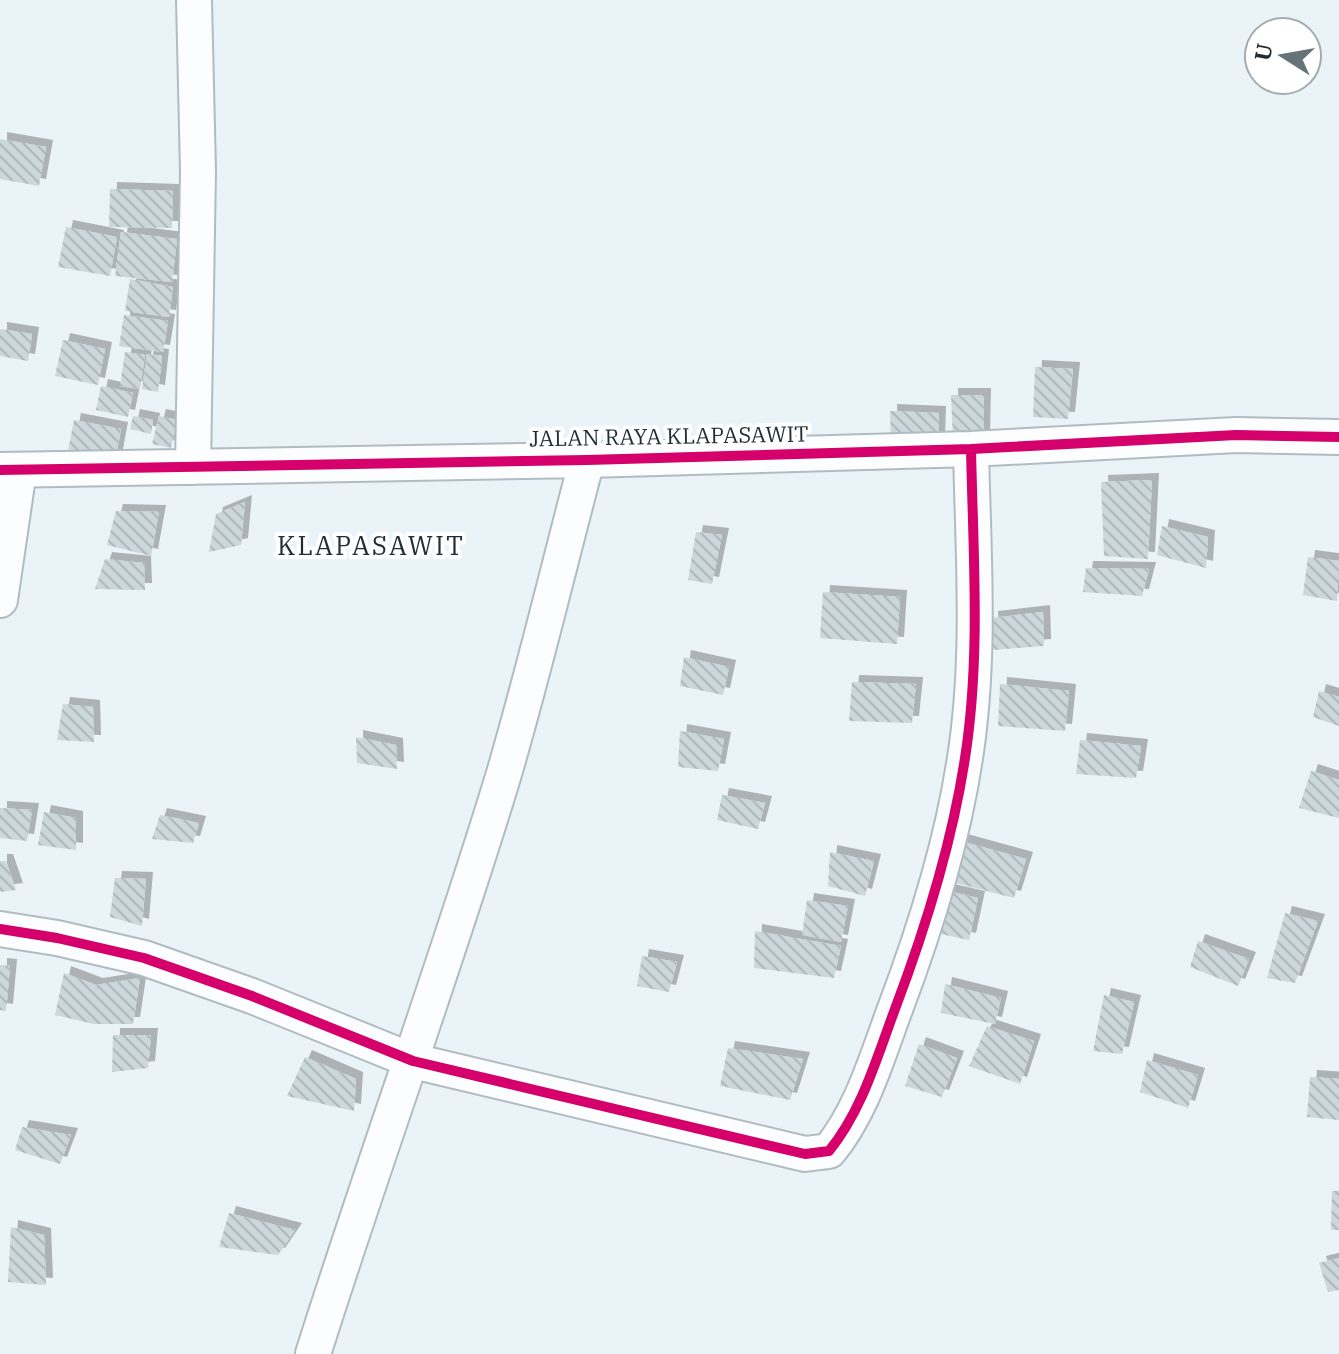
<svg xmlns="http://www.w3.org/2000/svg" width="1339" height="1354" font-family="'IBM Plex Serif',serif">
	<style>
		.building { fill: url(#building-back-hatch); filter: url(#shadow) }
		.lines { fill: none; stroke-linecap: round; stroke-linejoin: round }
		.street-casing { stroke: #b1bcc1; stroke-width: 38 }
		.street { stroke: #fcfdfe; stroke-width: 34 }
		.cycleway-casing { stroke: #fff; stroke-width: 15 }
		.cycleway { stroke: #d6006c; stroke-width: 10 }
		.labels { text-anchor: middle; stroke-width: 8; stroke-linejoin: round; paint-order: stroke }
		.street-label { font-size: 22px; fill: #1f2e34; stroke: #fff }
		.quarter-label { font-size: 26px; letter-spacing: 2px; fill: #1f2e34; stroke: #fff }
	</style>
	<defs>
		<pattern id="building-back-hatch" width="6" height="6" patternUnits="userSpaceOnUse" patternTransform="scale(2)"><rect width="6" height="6" fill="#ccd7dc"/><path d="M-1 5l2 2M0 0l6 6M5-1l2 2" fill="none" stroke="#afb9bd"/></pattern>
		<filter id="shadow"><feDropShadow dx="7" dy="-7" stdDeviation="0" flood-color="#0004"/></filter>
	</defs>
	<rect width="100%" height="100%" fill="#eaf3f7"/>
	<path class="building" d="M0,139L46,147L39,186L0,179Z
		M110,189L173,191L172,228L109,227Z
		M66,227L117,237L110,276L58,267Z
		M121,232L177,239L172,282L115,276Z
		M130,279L173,287L169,317L125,311Z
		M124,315L168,321L163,352L119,346Z
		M0,329L32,334L28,361L0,356Z
		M63,340L105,349L98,385L55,376Z
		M125,352L145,355L140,389L120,386Z
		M147,354L162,356L158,392L142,389Z
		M1035,367L1073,369L1068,419L1033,417Z
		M101,386L133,393L128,417L96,410Z
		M951,395H984L983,441L953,440Z
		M890,411L939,413L938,443L891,438Z
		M133,416L153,420L151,434L130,429Z
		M159,416L177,420L171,448L152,444Z
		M74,420L121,429L115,461L68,451Z
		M1152,480L1148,559L1104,556L1101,482Z
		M245,502L241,545L209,552L216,514Z
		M116,511L159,512L151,556L107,545Z
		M1162,526L1208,537L1206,568L1157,555Z
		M696,532L722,535L712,584L688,580Z
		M1308,557L1339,561L1337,601L1303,595Z
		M105,559L144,563L145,590L95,589Z
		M1086,568L1149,569L1142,596L1083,592Z
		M823,592L900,597L897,644L820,638Z
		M1043,612L1044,646L993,650L991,618Z
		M684,657L729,667L723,695L680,686Z
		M852,682L916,684L912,723L849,721Z
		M1000,684L1069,691L1065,731L998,726Z
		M1319,691L1339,697V726L1313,717Z
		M63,704L93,707L94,742L57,740Z
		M680,731L724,739L718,771L678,767Z
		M356,737L396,745L397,769L357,763Z
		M1080,740L1141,746L1136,778L1076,774Z
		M1311,771L1339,780V818L1299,808Z
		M722,795L765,803L758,829L717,820Z
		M0,808L32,810L27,841L0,838Z
		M44,812L76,818V850L38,845Z
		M160,815L199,823L193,843L152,839Z
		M957,840L1026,859L1014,898L948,881Z
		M830,852L874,861L865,896L828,886Z
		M0,861H6L16,890L0,892Z
		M115,878L146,879L142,926L110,917Z
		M943,890L978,898L969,940L936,933Z
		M807,900L848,906L841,942L802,935Z
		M1285,913L1318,921L1295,983L1267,978Z
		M755,931L841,946L834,978L754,968Z
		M1198,941L1249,959L1238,986L1190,967Z
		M642,956L677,962L669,992L637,986Z
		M0,965L10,966L6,1011L0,1010Z
		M64,973L96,985L140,978L133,1024H94L55,1015Z
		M945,984L1001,998L995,1024L941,1013Z
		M1104,995L1134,1002L1122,1054L1093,1051Z
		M987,1026L1034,1041L1020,1084L969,1066Z
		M113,1035H151L148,1068L112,1072Z
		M919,1044L957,1058L942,1097L905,1086Z
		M728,1048L803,1059L790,1100L720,1086Z
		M305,1057L356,1079L354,1111L287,1096Z
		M1147,1060L1198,1075L1188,1108L1140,1092Z
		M1310,1077L1339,1079V1120L1307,1117Z
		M22,1127L71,1135L60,1164L15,1150Z
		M1332,1191H1339V1230H1331Z
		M229,1213L295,1230L278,1255L219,1247Z
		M11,1227L44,1235L46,1285L8,1282Z
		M1339,1258V1290L1328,1292L1319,1263Z"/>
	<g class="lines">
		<defs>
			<path id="street" d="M193,467L198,171L194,0
				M0,470L587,460L971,449L1236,435L1339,437
				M0,600L19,470
				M0,929L57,938L144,958L252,996L413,1061L805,1154L829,1151C862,1111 877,1057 895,1009C926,927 952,844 965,758C981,656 973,551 971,449
				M313,1354C374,1161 444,971 503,777C534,672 559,565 587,460"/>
		</defs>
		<use href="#street" class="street-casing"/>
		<use href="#street" class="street"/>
		<defs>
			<path id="cycleway" d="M0,470L587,460L971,449L1236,435L1339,437
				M0,929L57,938L144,958L252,996L413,1061L805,1154L829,1151C862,1111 877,1057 895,1009C926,927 952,844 965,758C981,656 973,551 971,449"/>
		</defs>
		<use href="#cycleway" class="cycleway-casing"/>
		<use href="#cycleway" class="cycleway"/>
	</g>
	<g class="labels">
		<g class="street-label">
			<text transform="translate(669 436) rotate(-1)" y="8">JALAN RAYA KLAPASAWIT</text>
		</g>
		<g class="quarter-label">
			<text x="371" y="555">KLAPASAWIT</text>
		</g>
	</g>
	<g transform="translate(1283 56) rotate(281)"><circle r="38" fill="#ffffff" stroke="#a5abae" stroke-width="2"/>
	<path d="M0-6L14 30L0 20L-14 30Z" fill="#667378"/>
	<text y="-12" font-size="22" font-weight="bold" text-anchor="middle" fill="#1f2e34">U</text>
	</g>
</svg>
